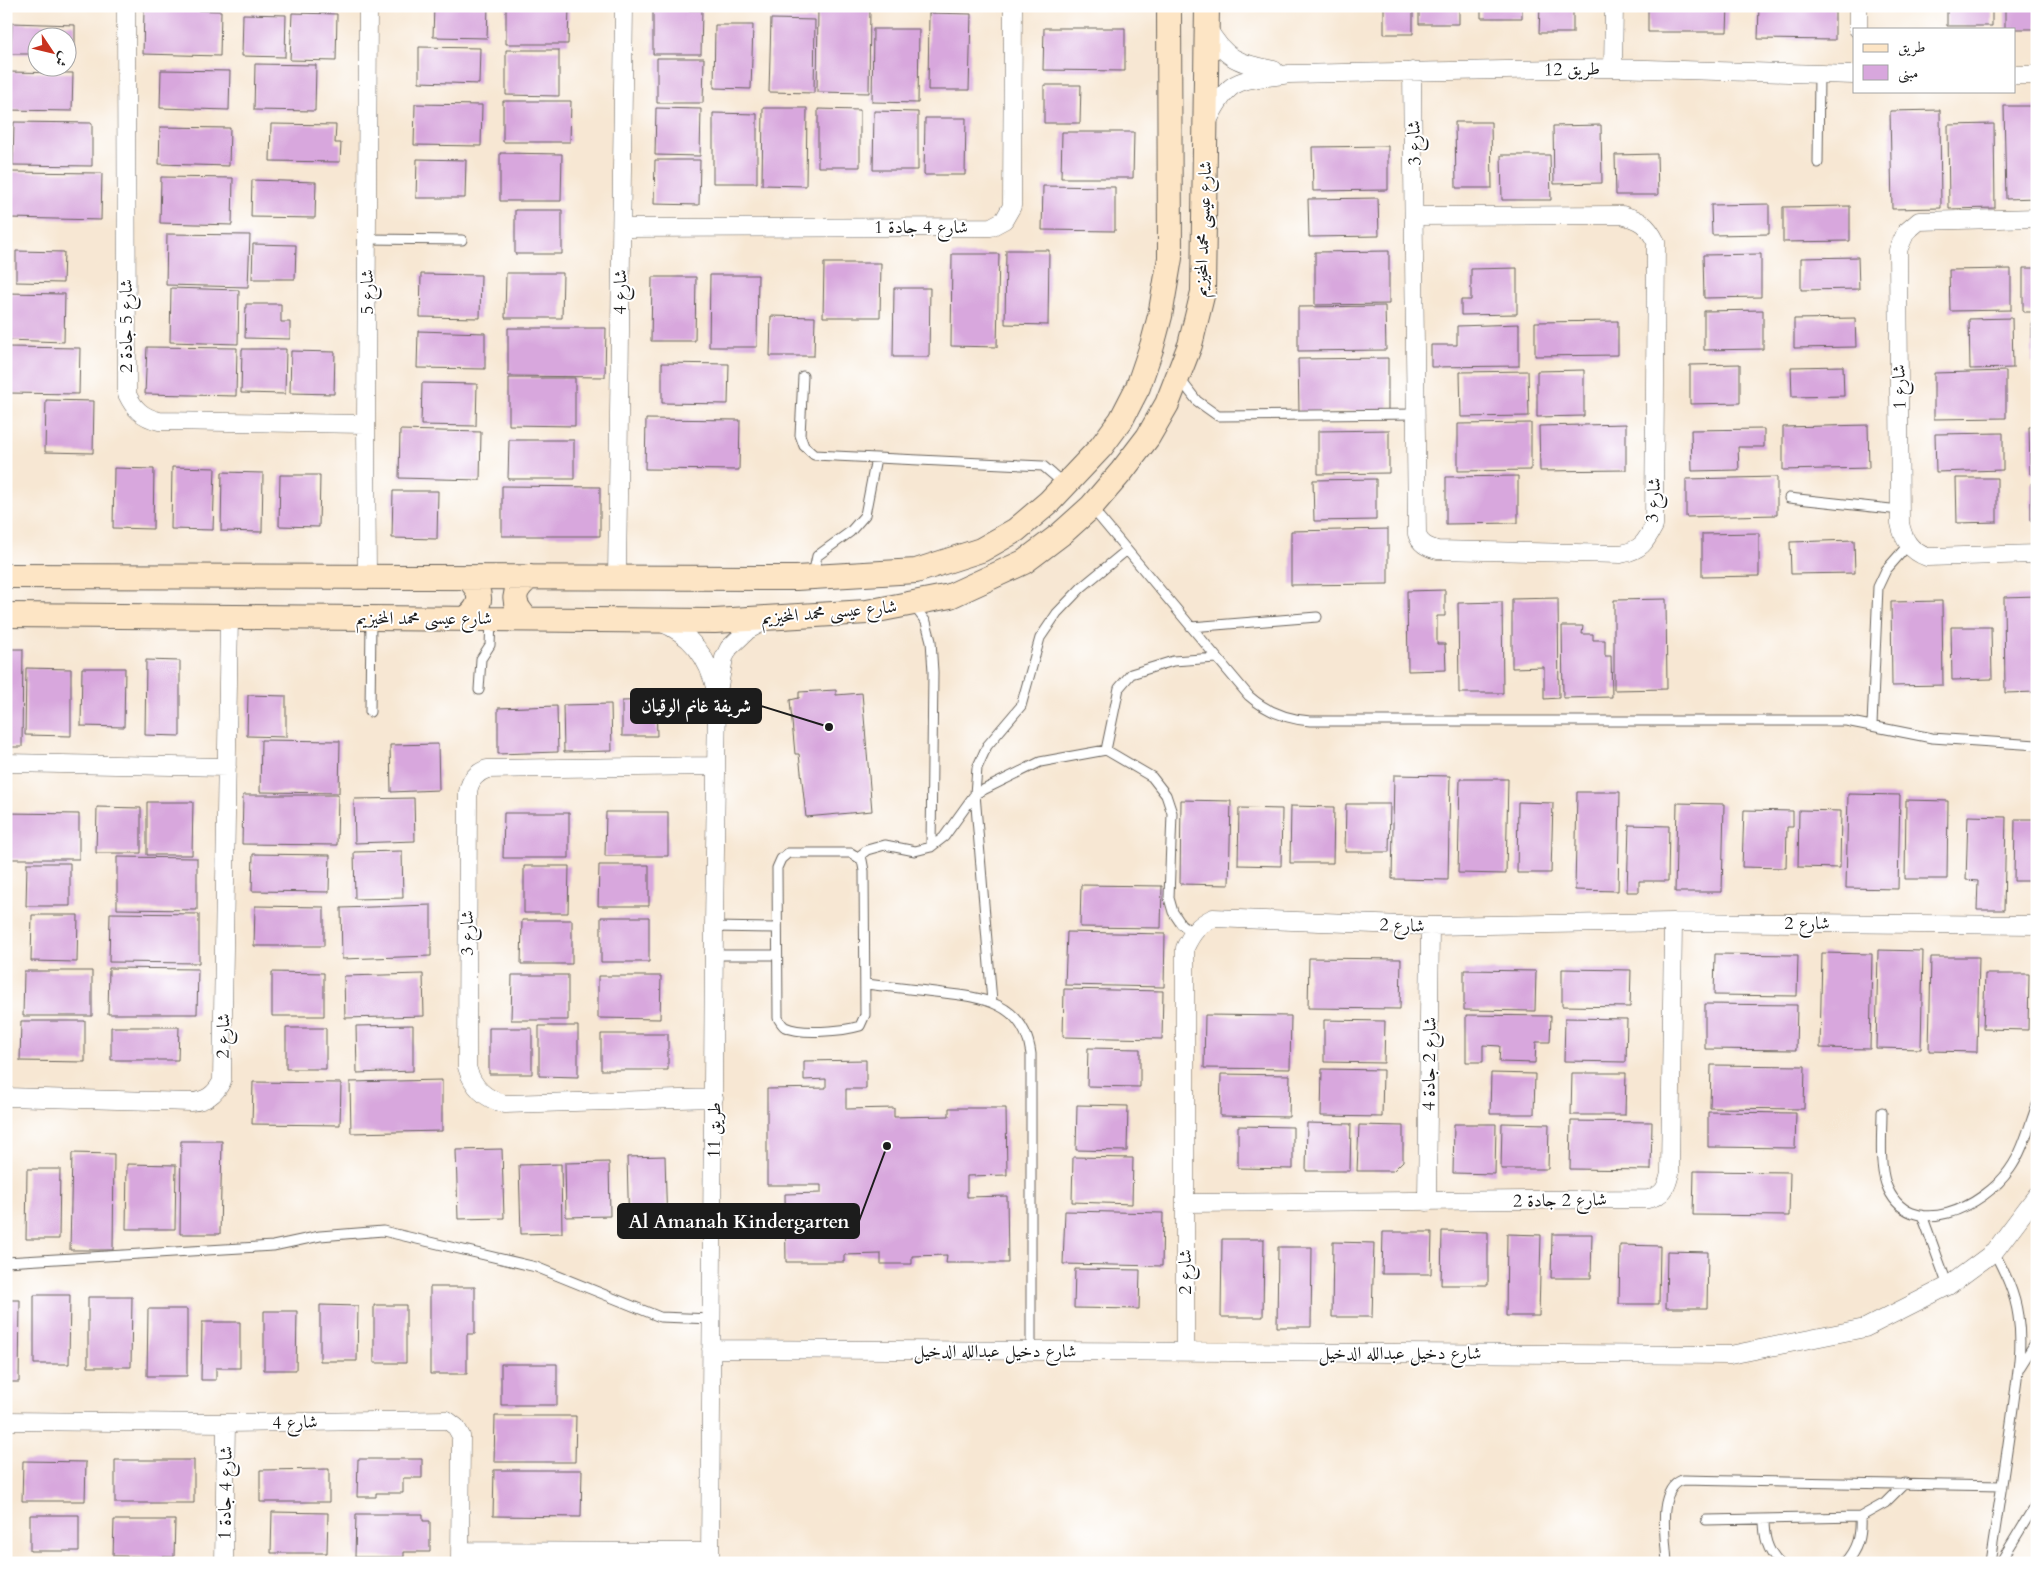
<svg xmlns="http://www.w3.org/2000/svg" width="2043" height="1569" font-family="Cardo,Amiri,serif">
	<style>
		.building { fill: #d8a7dd }
		.lines { fill: none; stroke-linecap: round; stroke-linejoin: round }
		.lane-casing { stroke: #69635c; stroke-width: 11 }
		.street-casing { stroke: #69635c; stroke-width: 19 }
		.secondary-casing { stroke: #69635c; stroke-width: 26 }
		.lane { stroke: #fff; stroke-width: 9 }
		.street { stroke: #fff; stroke-width: 18 }
		.secondary { stroke: #fde5c5; stroke-width: 24 }
		.labels { text-anchor: middle; stroke-width: 4; stroke-linejoin: round; paint-order: stroke }
		.street-label { font-size: 18px; fill: #1c1c1c; stroke: #fff }
		.leader { fill: none; stroke: #1c1c1c; stroke-width: 2 }
		.callout-dot { fill: #1c1c1c; stroke: #fff; stroke-width: 2 }
		.callout { fill: #1c1c1c; stroke: #1c1c1c; stroke-width: 2 }
		.callout-label { font-size: 19px; text-anchor: middle; font-weight: bold; fill: #fff }
	</style>
	<rect width="100%" height="100%" fill="#fff"/>
	<filter id="ink" filterUnits="userSpaceOnUse"><feTurbulence type="fractalNoise" baseFrequency=".02" numOctaves="2"/><feDisplacementMap in="SourceGraphic" scale="10" xChannelSelector="R" yChannelSelector="G"/><feConvolveMatrix kernelMatrix="1 2 1 2 8 2 1 2 1" color-interpolation-filters="sRGB"/></filter>
	<filter id="wash" filterUnits="userSpaceOnUse"><feTurbulence type="fractalNoise" baseFrequency=".0096" numOctaves="4" result="noise"/><feDisplacementMap in="SourceGraphic" scale="20" xChannelSelector="R" yChannelSelector="G"/><feGaussianBlur stdDeviation="1.12" result="paint"/><feColorMatrix in="noise" values="0 0 0 0 0 0 0 0 0 0 0 0 0 0 0 0 0 1.4 0 .05"/><feComposite in="paint" operator="in"/></filter>
	<g filter="url(#wash)">
		<rect width="100%" height="100%" fill="#f7e7d3"/>
		<g id="blocks">
			<path class="building" d="M434,6H488L487,38L433,37Z
				M506,6H569L568,44H506Z
				M818,6L870,7L869,93L817,92Z
				M1384,6H1413V34H1384Z
				M1419,6H1459V24H1419Z
				M1481,6H1522V18H1481Z
				M1540,6H1573V33H1539Z
				M1648,6H1728L1727,32H1648Z
				M1759,6H1835V40L1758,39Z
				M1947,6H1992V26H1947Z
				M2005,6H2037V29H2005Z
				M144,9L221,11L220,56L143,54Z
				M653,10H702L701,54H653Z
				M292,13L337,14L336,61L290,60Z
				M929,13L971,14L969,90H928Z
				M243,14L286,15L285,57L242,56Z
				M771,19L815,20L814,93L769,92Z
				M12,23L75,25V55H68V38H38V54H11Z
				M715,25H753L751,89L714,88Z
				M1044,28H1125V71L1043,70Z
				M873,29H919L918,103L872,102Z
				M419,47L480,48L479,84L419,82Z
				M506,50H559V96L506,95Z
				M657,58H704L703,103H657Z
				M255,64L316,65L315,111L254,110Z
				M161,70L230,71L229,110L160,108Z
				M6,72L73,73L72,111L6,110Z
				M1044,85H1081L1080,123H1044Z
				M503,101H571L570,142H503Z
				M415,104L482,105L481,146L414,145Z
				M2004,106H2037V198L2006,199Z
				M656,108L701,109L700,156L655,155Z
				M763,108H807L806,186L762,185Z
				M818,109L860,110V167H818Z
				M1940,110L1941,208L1892,209L1890,111Z
				M874,111L918,112V170H873Z
				M713,113L757,114V183H713Z
				M925,118H966L965,175H924Z
				M14,122L92,123V166L13,165Z
				M1455,122H1491L1492,188H1456Z
				M271,124L336,125L335,143H341L340,162L270,161Z
				M1994,124L1995,208L1949,209L1948,125Z
				M1601,125L1602,183L1554,184L1553,126Z
				M160,127L230,128L229,166L159,164Z
				M1062,132H1134L1133,178H1061Z
				M1388,146V190L1313,191L1312,147Z
				M500,153L562,154L561,201H500Z
				M1657,154L1658,195H1616L1615,155Z
				M1501,155H1550L1551,200H1502Z
				M417,159L466,160L465,198H416Z
				M655,160H700L699,205L654,204Z
				M11,172L102,173L101,220L10,218Z
				M161,177L233,178L232,225L160,223Z
				M252,180L316,182L315,218L251,217Z
				M1043,186L1115,187V231L1042,230Z
				M1378,198L1379,236L1309,237L1308,199Z
				M1769,204V234L1712,235L1711,205Z
				M1850,206V241L1783,242V207Z
				M515,210H562V254H515Z
				M167,234L250,235L248,287L166,285Z
				M253,244L296,245L295,279H252Z
				M1006,250H1049L1048,325L1005,324Z
				M16,251L64,252L63,283L16,282Z
				M1389,251V304L1315,305V252Z
				M952,254H999L997,347L951,346Z
				M1761,254V297L1704,298L1703,255Z
				M1858,257L1859,289L1801,290V258Z
				M824,263H881L880,317H823Z
				M1517,268V314L1461,315V300H1471V269Z
				M2023,268H2037V312H2023Z
				M2011,269V310L1950,311L1949,270Z
				M506,273H563L562,318H505Z
				M421,274L481,275L480,318L420,317Z
				M710,275H758L757,347H709Z
				M652,277H696L695,341H651Z
				M171,288L239,290L238,344L170,342Z
				M894,288H930L929,357H893Z
				M6,293L65,294L64,342L6,340Z
				M246,304H281V322H290V339L245,338Z
				M1385,306L1386,350L1298,351V307Z
				M1763,310V349L1704,350V311Z
				M771,316L815,317L814,356H770Z
				M1855,318L1856,347L1794,348V319Z
				M2012,318L2013,368L1970,369L1969,319Z
				M1618,321V355L1535,356V322Z
				M2032,323H2037V362H2032Z
				M1519,324V366L1431,367V345H1457V326Z
				M508,328H606L605,377L508,376Z
				M418,331L485,333V369L417,368Z
				M8,347L80,348L79,394L7,393Z
				M147,347L237,348L236,396L145,394Z
				M242,349H286L285,394L241,393Z
				M291,351L335,352L334,394L290,393Z
				M1388,358V410L1299,412L1298,359Z
				M662,363L729,364L728,404L662,403Z
				M1740,364V403L1690,404V365Z
				M1843,366L1844,396L1792,397L1791,367Z
				M1584,370V416L1537,417V371Z
				M1528,371L1529,416L1461,417L1460,372Z
				M2006,371V418L1934,419V373Z
				M509,378H575V426L509,425Z
				M422,383L477,384L476,426L421,425Z
				M46,400L94,401L93,453L45,452Z
				M646,419L740,420L739,470L645,469Z
				M1531,423V470L1458,471V424Z
				M1626,424V470L1540,471L1539,426Z
				M1868,425L1869,468L1783,470V427Z
				M2037,426V474H2030L2029,427Z
				M1764,429V447H1738L1739,470L1692,471L1691,430Z
				M400,430L481,432L480,480L399,478Z
				M1389,430V473L1318,474V431Z
				M2003,433V470L1936,472L1935,434Z
				M509,440H574V479H508Z
				M172,467L215,468L213,530L171,529Z
				M114,468L154,469L153,529L113,528Z
				M222,472L263,473L262,532L221,531Z
				M280,475H320L319,527L279,526Z
				M1518,476V523L1446,524V477Z
				M1777,477V515L1686,517V479Z
				M1956,478H1997V522L1957,523Z
				M1376,479V520L1314,521L1313,480Z
				M2031,483H2037V521H2031Z
				M502,486L600,487V536H502Z
				M393,491H438L437,539L392,538Z
				M1388,529V584L1291,585V531Z
				M1759,533V576L1702,577V534Z
				M1854,540L1855,573L1791,574L1790,542Z
				M1445,590V616H1437V644H1445L1446,670L1408,671L1407,591Z
				M2037,596V692L2005,693L2004,597Z
				M1558,598L1559,698L1544,699V667L1512,668V599Z
				M1666,599L1667,689L1614,690V600Z
				M1942,601L1943,685L1892,686L1891,602Z
				M1502,602L1503,693H1459L1458,603Z
				M1562,626H1583L1582,634H1593V640H1605V656H1611L1612,697L1563,698Z
				M1951,627H1991L1992,679L1952,680Z
				M6,649H23L22,747H6Z
				M146,660L180,661V736L145,735Z
				M26,668L71,669V736L25,735Z
				M82,668H125L124,727L81,726Z
				M836,690V695L862,693L872,811L806,817L799,754H795L790,700L799,698V692Z
				M248,695L286,696V737L247,736Z
				M656,700L657,736H622V701Z
				M611,704L612,751L564,752L563,705Z
				M557,706L558,752L498,754V708Z
				M261,740L340,741L339,793L260,792Z
				M438,744L439,790L391,792L390,745Z
				M1394,775L1450,776L1448,880L1392,879Z
				M1460,779H1508L1506,874L1458,873Z
				M1577,792H1620L1618,891L1575,890Z
				M1848,794L1900,795L1898,889L1846,888Z
				M243,795H338L337,845L242,844Z
				M414,798L415,841L355,843L354,799Z
				M1181,800L1231,801L1229,885L1180,884Z
				M1906,800L1948,801L1947,879H1905Z
				M147,802H193L192,855H147Z
				M1518,802L1553,803L1551,873H1517Z
				M1677,803L1724,804L1722,892H1675Z
				M1346,804H1390L1389,852H1345Z
				M1291,806L1334,807L1333,863H1290Z
				M97,807L141,808V853H96Z
				M1239,808L1282,809L1281,866L1238,865Z
				M1744,810L1793,811V827H1787L1786,868L1742,867Z
				M1799,810L1841,811L1840,868L1798,867Z
				M606,812H668V856H605Z
				M6,813L79,814V859H6Z
				M504,813H569V858H503Z
				M1968,816L2006,817L2004,910H1977L1978,881L1966,880Z
				M2015,819H2037V881H2014Z
				M1629,825L1669,826L1668,881H1639V892H1627Z
				M402,851L403,898L355,899L354,852Z
				M253,854L330,855L329,892L252,891Z
				M117,857L197,858V910L117,909Z
				M27,863H70V906H26Z
				M599,865H649V906H598Z
				M524,866H569L568,913H524Z
				M1081,885L1162,886L1161,928L1080,927Z
				M431,905V956L342,959L341,908Z
				M255,906L324,907V946H254Z
				M110,913L199,914V963L109,962Z
				M32,915H78L77,962L31,961Z
				M601,917H649V962H601Z
				M522,920H572V964H521Z
				M1067,932L1165,934L1164,987L1065,985Z
				M1878,950L1923,951L1921,1049L1876,1048Z
				M1822,953L1872,954L1870,1049L1820,1048Z
				M1715,954L1798,955L1797,996L1714,995Z
				M1931,957H1979L1977,1052L1929,1051Z
				M1309,958L1401,959L1400,1009L1308,1008Z
				M109,968L198,969L197,1014H108Z
				M1562,969L1631,970L1630,1007L1562,1006Z
				M1464,970L1536,971L1535,1011L1464,1010Z
				M24,971H92V1016H23Z
				M272,972L324,973V1016H272Z
				M423,974L424,1016L345,1018L344,976Z
				M1985,974H2029L2028,1030L1983,1029Z
				M512,975H568V1020H511Z
				M598,976H661L660,1019L598,1018Z
				M1064,989L1163,991L1162,1039L1063,1037Z
				M1705,1004L1797,1005L1796,1050L1705,1049Z
				M1205,1015L1291,1016L1290,1069L1204,1068Z
				M1466,1015L1551,1016L1550,1042H1536L1535,1063L1499,1062L1500,1046L1483,1045V1062H1466Z
				M1565,1018L1627,1019L1626,1062L1564,1061Z
				M1324,1020L1385,1021L1384,1063L1324,1062Z
				M21,1021H85V1062L20,1061Z
				M413,1025V1071L357,1073L356,1026Z
				M539,1026H578V1077L539,1076Z
				M111,1027H179L178,1060H111Z
				M286,1028H326V1069H286Z
				M489,1028H532V1074H489Z
				M601,1034H668V1070H601Z
				M1088,1048L1140,1049V1087L1087,1086Z
				M866,1060V1089H846V1109L894,1108V1117L949,1116V1108H1006L1007,1175L967,1176V1197L1007,1196L1008,1263H946L947,1255L912,1256V1264H881V1254L844,1255V1262H786L785,1194L821,1193V1185H767V1089L826,1088V1079L804,1080V1061Z
				M1711,1065L1805,1066L1804,1109L1710,1108Z
				M1322,1069L1383,1070L1382,1117L1321,1116Z
				M1491,1073L1535,1074L1534,1114H1490Z
				M1572,1073H1626L1625,1115H1571Z
				M1221,1074L1290,1075L1289,1117L1220,1116Z
				M442,1080V1131L351,1133L350,1082Z
				M253,1082L341,1083L340,1125L252,1124Z
				M1077,1105L1128,1106L1127,1151L1076,1150Z
				M1708,1112L1796,1113L1795,1148L1708,1147Z
				M1571,1121L1652,1122L1651,1170L1570,1169Z
				M1307,1123L1351,1124L1350,1171H1306Z
				M1502,1123L1549,1124L1548,1169H1501Z
				M1454,1124H1496L1495,1174L1453,1173Z
				M1359,1125L1403,1126V1161L1393,1171H1357Z
				M1238,1126L1293,1127V1169L1238,1168Z
				M181,1141H222L220,1234H180Z
				M502,1149L504,1218L458,1219L456,1150Z
				M72,1153L114,1154L113,1250H70Z
				M665,1156L667,1230L629,1231L627,1157Z
				M1073,1157L1133,1158L1132,1204L1072,1202Z
				M609,1162L610,1216L566,1217L565,1163Z
				M127,1164L176,1165L175,1229H126Z
				M561,1164L562,1233L521,1234L519,1165Z
				M27,1169H60L59,1239H26Z
				M1694,1171L1790,1172L1789,1216L1693,1215Z
				M1065,1211L1163,1213L1162,1266L1063,1264Z
				M1442,1231L1488,1232V1285H1441Z
				M1383,1232H1432L1431,1274H1382Z
				M1507,1234L1541,1235L1539,1316H1506Z
				M1552,1234H1592L1591,1278H1551Z
				M1222,1239H1264L1263,1317H1221Z
				M1333,1242L1374,1243L1372,1317H1332Z
				M1620,1245L1660,1246L1659,1304H1619Z
				M1278,1247H1312L1311,1327H1277Z
				M1667,1251L1708,1252L1707,1308H1666Z
				M1075,1269L1140,1270L1139,1309L1074,1308Z
				M430,1287H475V1334H467V1374H430Z
				M34,1295H70L69,1364H34Z
				M88,1297H132L131,1367H88Z
				M6,1300H20L19,1382H6Z
				M320,1305L358,1306L357,1361H320Z
				M374,1305H406V1363H374Z
				M148,1309H187V1376H147Z
				M264,1311H297L296,1370H264Z
				M202,1322H240V1368H216V1380H201Z
				M501,1364H557V1405H501Z
				M495,1416H576L575,1462H494Z
				M358,1459H422V1478H403V1493H376V1497H357Z
				M115,1460H194V1503H115Z
				M23,1461L86,1462L85,1501H22Z
				M329,1469V1502H260V1470Z
				M494,1470H582L581,1517L493,1516Z
				M272,1512L328,1513L327,1553H271Z
				M356,1514H423V1521H430V1552H404V1557H355Z
				M30,1515H79V1551H30Z
				M114,1520H175L174,1557L113,1556Z"/>
		</g>
	</g>
	<g filter="url(#ink)">
		<use href="#blocks" fill-opacity="0" stroke="#69635c" stroke-width="1"/>
		<g class="lines">
			<defs>
				<path id="lane" d="M1818,163L1819,74
					M367,239L462,240
					M803,376L800,435L804,446L814,455L1043,466L1064,484
					M1180,379L1197,401L1218,416L1417,414
					M1789,498L1900,510
					M1091,507L1249,696C1267,712 1286,719 1310,721H1846L1932,738L2037,745
					M813,575L817,556L850,532L865,515L876,458
					M914,606L926,622L931,641L933,672L931,847
					M1191,627L1317,617
					M479,690L481,659L490,645L491,621
					M370,712L371,618
					M1872,725L1878,587L1886,570L1908,545
					M1106,750L1119,688L1131,674L1173,661L1216,658
					M788,853H851L862,860L864,871L865,1015L860,1026C843,1031 801,1035 785,1027C782,1025 780,1021 778,1018L777,868L781,859Z
					M858,857L867,850L885,845L915,851L931,847L944,837L975,794L1040,762L1106,750L1152,777L1166,795L1172,813L1169,898L1173,912L1181,924L1193,933
					M714,927L777,928
					M713,955H777
					M866,984C889,987 912,989 935,992C978,997 1024,1000 1031,1054V1351
					M992,1002L975,794L977,768L987,746L1021,706L1040,638L1057,613L1082,587L1127,550
					M1882,1112C1882,1133 1879,1164 1886,1184C1909,1245 1985,1206 2010,1169C2023,1151 2029,1126 2037,1105
					M1922,1215L1948,1286
					M6,1262L273,1246L320,1236L383,1231L536,1267L660,1317L712,1319
					M2020,1367L2037,1340
					M1764,1519C1764,1537 1767,1550 1779,1563
					M1706,1520L1860,1517L1885,1503L1905,1483
					M1667,1563C1666,1539 1656,1491 1682,1480L2002,1486
					M1845,1563C1858,1549 1861,1536 1860,1517
					M1990,1563C1998,1511 2006,1460 2013,1408C2017,1377 2023,1347 2018,1316C2015,1293 2005,1273 1994,1252
					M2000,1563L2037,1502"/>
				<path id="street" d="M126,6L127,394C134,409 142,417 159,421L366,424
					M1858,6V29
					M1207,27C1225,60 1239,63 1274,70
					M1613,68L1614,6
					M1412,71L1417,534C1420,544 1427,547 1437,550L1621,554C1641,550 1645,543 1654,526L1656,242C1647,224 1640,220 1622,215L1415,216
					M2014,75H2037
					M1207,123C1231,73 1240,82 1289,74L1613,68L1854,75
					M2037,218L1919,221L1906,232L1898,250L1900,523C1903,539 1910,551 1927,557L2037,554
					M621,228L991,227L1004,220L1012,206L1013,6
					M367,577L366,424L368,6
					M617,578L624,6
					M660,622C692,634 709,659 716,691
					M6,763L227,767
					M6,1097L191,1102C206,1101 215,1095 222,1081L229,616
					M714,1098L505,1104C485,1099 473,1088 467,1067L468,792C470,780 476,773 487,769L715,766
					M1427,1202L1430,926
					M1185,1203L1648,1199C1663,1196 1667,1187 1670,1173L1673,922
					M711,1349L1730,1355L1865,1328L1948,1286L1994,1252L2037,1195
					M1185,1352V948C1192,933 1198,925 1213,918L1430,926L1673,922L2037,925
					M6,1421L226,1423L447,1420L456,1427L461,1436L460,1563
					M460,1551L710,1552
					M224,1563L226,1423
					M710,1563L714,927L717,697L724,658L729,648L748,630L767,620"/>
				<path id="secondary" d="M6,576L796,578L916,571L981,550L1016,530L1049,502L1101,447L1121,420L1138,387L1152,346L1160,316L1170,258L1169,6
					M6,615L715,621L867,612L950,596L1024,562L1061,534L1091,507L1122,471L1148,437L1167,404L1190,345L1203,292L1207,6
					M467,618C483,604 483,593 468,578
					M527,619C511,603 511,591 530,577"/>
			</defs>
			<use href="#lane" class="lane-casing"/>
			<use href="#street" class="street-casing"/>
			<use href="#secondary" class="secondary-casing"/>
			<use href="#lane" class="lane"/>
			<use href="#street" class="street"/>
			<use href="#secondary" class="secondary"/>
		</g>
	</g>
	<g class="labels">
		<g class="street-label">
			<text transform="translate(1572 69) rotate(-1)" y="6">طريق 12</text>
			<text transform="translate(1414 143) rotate(-91)" y="6">شارع 3</text>
			<text x="921" y="233">شارع 4 جادة 1</text>
			<text transform="translate(1203 229) rotate(-88)" y="6">شارع عيسى محمد المخيزيم</text>
			<text transform="translate(367 292) rotate(-90)" y="6">شارع 5</text>
			<text transform="translate(620 292) rotate(-89)" y="6">شارع 4</text>
			<text transform="translate(126 326) rotate(-90)" y="6">شارع 5 جادة 2</text>
			<text transform="translate(1899 387) rotate(-91)" y="6">شارع 1</text>
			<text transform="translate(1653 500) rotate(-87)" y="6">شارع 3</text>
			<text transform="translate(829 612) rotate(-5)" y="6">شارع عيسى محمد المخيزيم</text>
			<text x="424" y="624">شارع عيسى محمد المخيزيم</text>
			<text x="1807" y="929">شارع 2</text>
			<text transform="translate(1402 925) rotate(2)" y="6">شارع 2</text>
			<text transform="translate(467 933) rotate(-90)" y="6">شارع 3</text>
			<text transform="translate(223 1036) rotate(-89)" y="6">شارع 2</text>
			<text transform="translate(1429 1064) rotate(-89)" y="6">شارع 2 جادة 4</text>
			<text transform="translate(714 1130) rotate(-89)" y="6">طريق 11</text>
			<text transform="translate(1560 1200) rotate(-1)" y="6">شارع 2 جادة 2</text>
			<text transform="translate(1185 1272) rotate(-90)" y="6">شارع 2</text>
			<text x="995" y="1357">شارع دخيل عبدالله الدخيل</text>
			<text x="1400" y="1359">شارع دخيل عبدالله الدخيل</text>
			<text transform="translate(295 1422) rotate(-1)" y="6">شارع 4</text>
			<text transform="translate(225 1493) rotate(-89)" y="6">شارع 4 جادة 1</text>
		</g>
	</g>
	<path class="leader" d="M829 727L761 706M887 1146L859 1221"/>
	<g class="callout-dot">
		<circle cx="829" cy="727" r="5"/>
		<circle cx="887" cy="1146" r="5"/>
	</g>
	<g class="callout">
		<rect x="631" y="689" width="130" height="34" rx="5"/>
		<rect x="618" y="1204" width="241" height="34" rx="5"/>
	</g>
	<g class="callout-label">
		<text x="696" y="712">شريفة غانم الوقيان</text>
		<text x="739" y="1228">Al Amanah Kindergarten</text>
	</g>
	<rect width="2043" height="1569" fill="none" stroke="#fff" stroke-width="25"/>
	<rect x="1853" y="28" width="162" height="65" fill="#ffffff" stroke="#a4a4a4"/>
	<rect x="1863" y="44" width="25" height="8" fill="#fde5c5" stroke="#a4a4a4"/>
	<text x="1898" y="52" font-size="15" fill="#1c1c1c">طريق</text>
	<rect x="1863" y="65" width="25" height="15" fill="#d8a7dd" stroke="#a4a4a4"/>
	<text x="1898" y="78" font-size="15" fill="#1c1c1c">مبنى</text>
	<g transform="translate(52 52) rotate(125)"><circle r="24" fill="#ffffff" stroke="#a4a4a4"/>
	<path d="M0-4L9 19L0 12L-9 19Z" fill="#c8321e"/>
	<text y="-8" font-size="14" font-weight="bold" text-anchor="middle" fill="#1c1c1c">ش</text>
	</g>
</svg>
